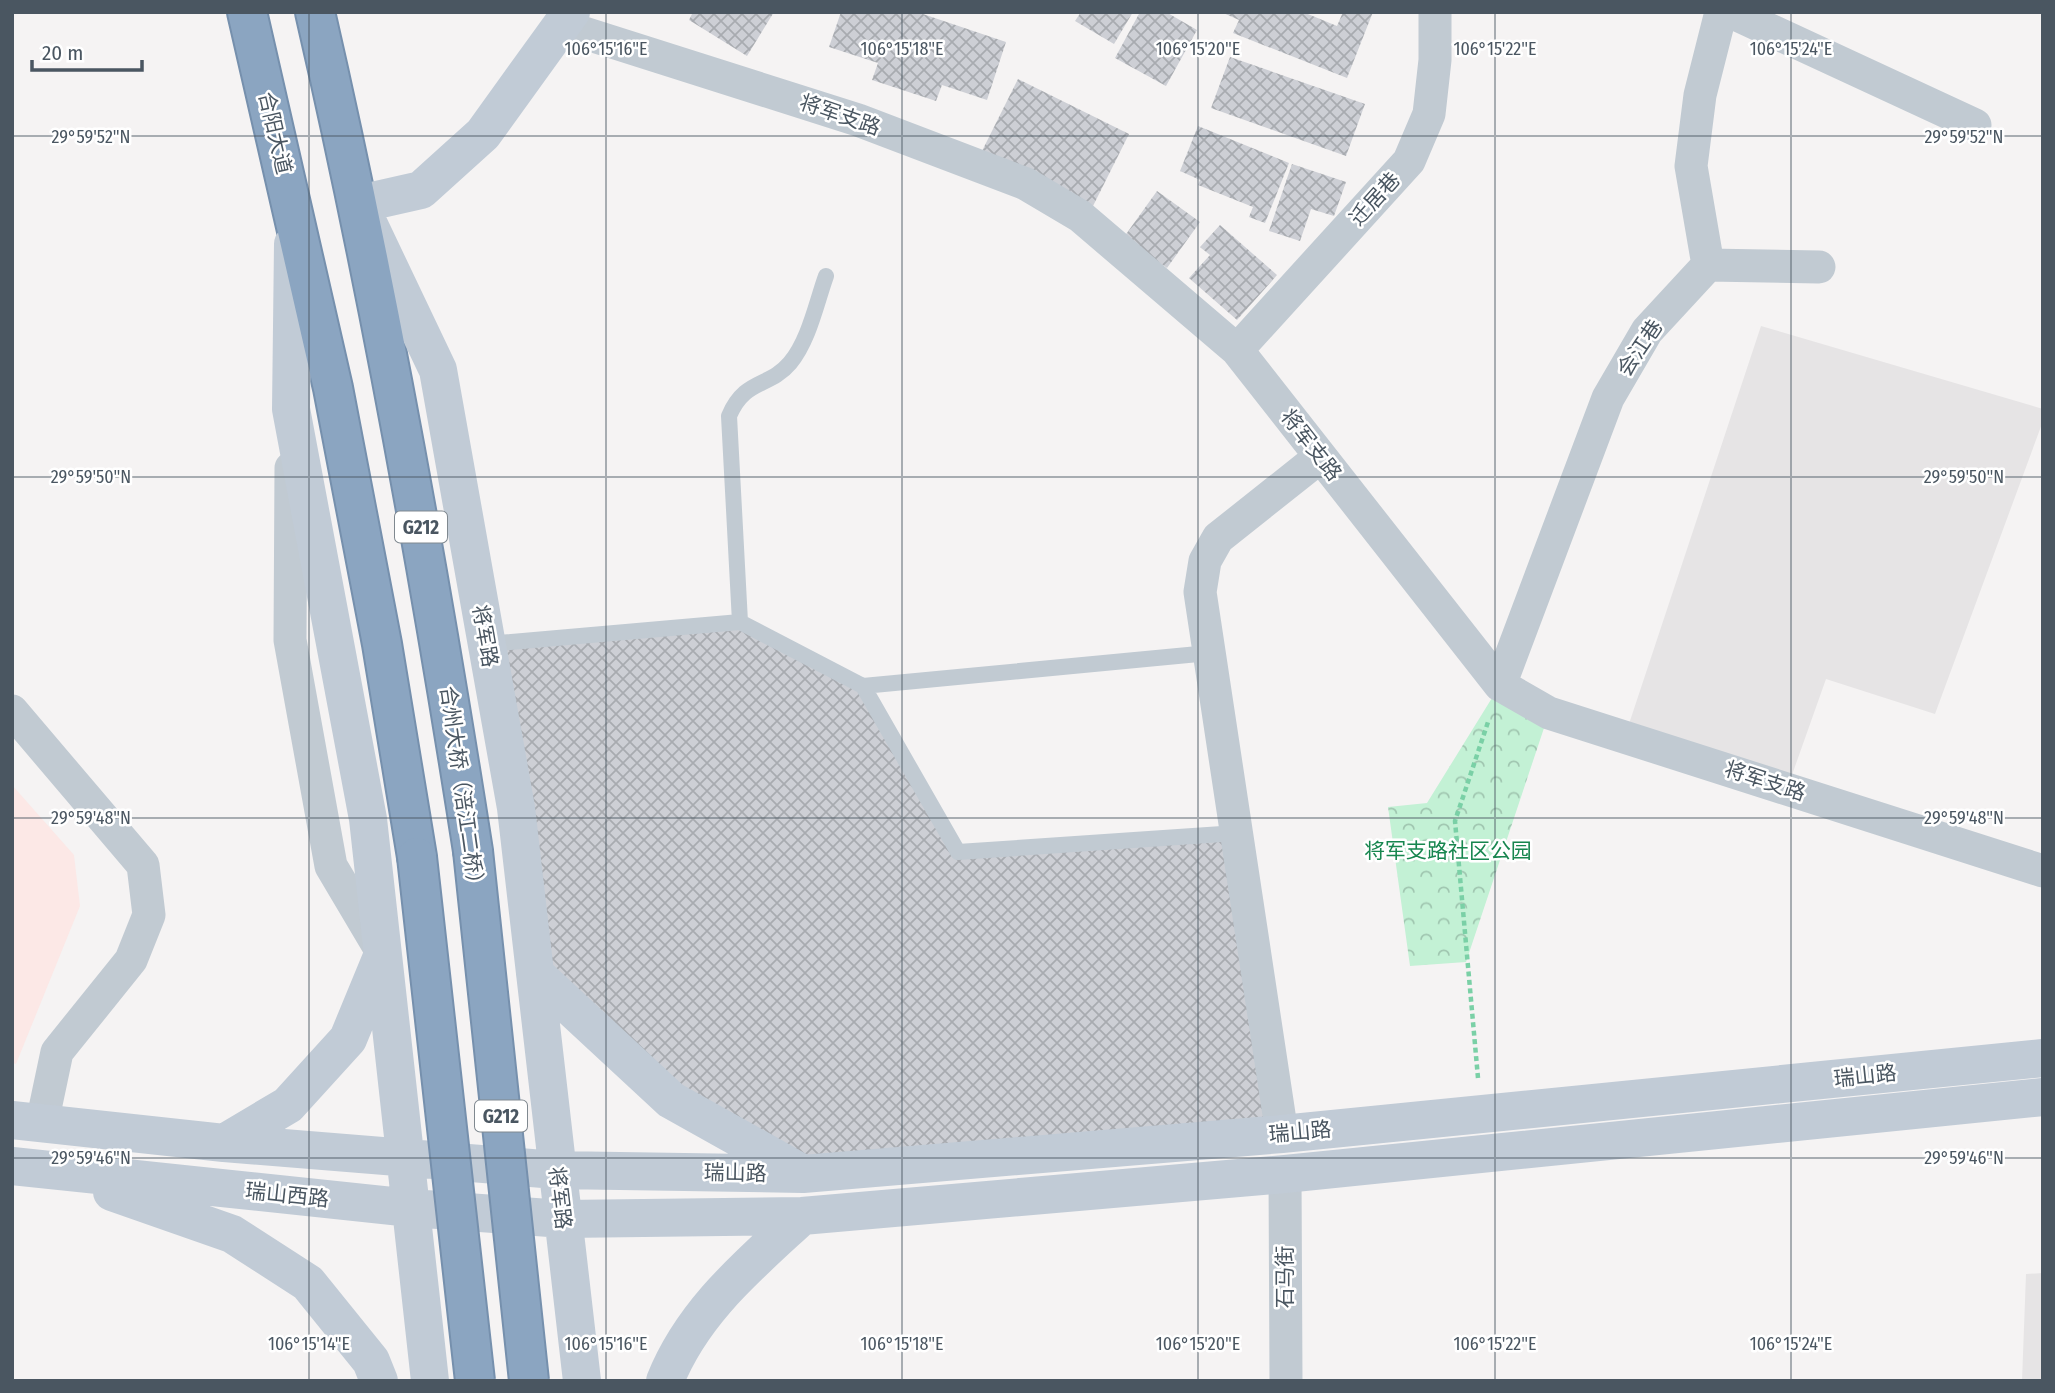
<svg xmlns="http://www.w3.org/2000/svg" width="2055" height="1393" font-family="'Fira Sans Condensed','Noto Sans SC',sans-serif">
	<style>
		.education { fill: #e6e4e5 }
		.medical { fill: #fce8e6 }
		.park { fill: url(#park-crowns) }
		.building { fill: url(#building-cross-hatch) }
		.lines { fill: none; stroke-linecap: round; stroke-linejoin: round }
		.highway-casing { stroke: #7690ad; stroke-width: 42 }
		.path { stroke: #7ad0a6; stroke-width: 4.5; stroke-dasharray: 5 3.5; stroke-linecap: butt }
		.lane { stroke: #c1cad2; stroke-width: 16 }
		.street { stroke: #c1cad2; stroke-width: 33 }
		.secondary { stroke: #c1cbd6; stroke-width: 38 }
		.highway { stroke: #8ba5c1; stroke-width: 38 }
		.highway-bridge-casing { stroke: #7690ad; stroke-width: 42; stroke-linecap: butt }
		.highway-bridge { stroke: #8ba5c1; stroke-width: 38 }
		.ticks { fill: none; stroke: #4a5661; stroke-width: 2; stroke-opacity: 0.45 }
		.labels { text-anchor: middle; stroke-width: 5; stroke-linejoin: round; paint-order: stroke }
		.shield { fill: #fff; stroke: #808990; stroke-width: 2 }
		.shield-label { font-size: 19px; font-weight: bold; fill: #4a5661 }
		.street-label { font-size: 21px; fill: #4a5661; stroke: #fff }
		.park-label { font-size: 21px; fill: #17864f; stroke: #fff }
		.ticks-label { font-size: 18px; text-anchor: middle; fill: #4a5661; stroke: #fff; stroke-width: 5; stroke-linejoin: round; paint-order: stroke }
	</style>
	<defs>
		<pattern id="park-crowns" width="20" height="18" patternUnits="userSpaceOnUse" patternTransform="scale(1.75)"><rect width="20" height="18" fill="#c3f1d5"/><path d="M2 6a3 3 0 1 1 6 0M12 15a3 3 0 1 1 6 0" fill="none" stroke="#a0c6b0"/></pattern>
		<pattern id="building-cross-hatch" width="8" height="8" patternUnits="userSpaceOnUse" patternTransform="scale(1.75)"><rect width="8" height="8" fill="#cdcfd5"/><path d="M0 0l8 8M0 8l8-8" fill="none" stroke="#a8abb0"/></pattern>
	</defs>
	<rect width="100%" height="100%" fill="#f5f3f3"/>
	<path class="education" d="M1761,326L2043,409V421L1935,714L1826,679L1787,789L1625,736Z
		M2043,1273V1381H2022L2026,1274Z"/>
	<path class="medical" d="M12,785L74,855L80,906L16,1064L12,1063Z"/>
	<path class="park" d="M1500,685L1549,713L1466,962L1410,966L1388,807L1427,803Z"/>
	<path class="building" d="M693,12H774L747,56L689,20Z
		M841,12H917L1006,42L987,100L942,85L936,101L872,80L878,63L829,47Z
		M1081,12H1133L1114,44L1075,21Z
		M1140,12H1166L1197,30L1166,86L1115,58Z
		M1221,12H1303L1337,26L1343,12H1373L1347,78L1233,33L1239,20Z
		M1230,57L1365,104L1346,156L1211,108Z
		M1018,79L1129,134L1093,206L982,151Z
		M1198,126L1289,163L1265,223L1249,217L1253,207L1198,185L1200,180L1180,171Z
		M1292,164L1346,182L1334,216L1311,209L1300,241L1269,231Z
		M1157,191L1200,222L1167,268L1124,237Z
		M1220,225L1277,275L1237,320L1189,278L1210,255L1200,247Z
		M740,622L863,686L958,852L1237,833L1282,1134L803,1174L671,1100L535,974L487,644Z"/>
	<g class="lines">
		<defs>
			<path id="highway" d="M247,12L333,388L382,644L417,857
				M315,12C379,290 429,569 473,851"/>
		</defs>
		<use href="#highway" class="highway-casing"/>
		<path class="path" d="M1478,1078L1455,821L1489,719"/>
		<path class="lane" d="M740,622L729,416C745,378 769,388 790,363C809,340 816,304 826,276
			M487,644L740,622L863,686L958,852L1237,833
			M863,686L1209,653"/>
		<path class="street" d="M1731,12L1975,125
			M562,26L858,120L1026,184L1080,216L1237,350L1500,685L1549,713L2043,871
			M1708,265L1819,267
			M1237,350L1409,161L1429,114L1435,60V12
			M291,468L290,640L331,866L382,952
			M1500,685L1608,398L1647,331L1708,265L1691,166L1700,95L1721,12
			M12,711L143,865L149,915L131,960L57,1052L42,1123
			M1282,1134L1200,592L1205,561L1218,538L1320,457
			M1285,1174L1286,1381"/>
		<path class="secondary" d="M571,12L483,134L421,190L359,204L438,370L516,808L582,1381
			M293,244L291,409L368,819L430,1381
			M535,974L671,1100L798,1171
			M12,1120L224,1143L556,1170L803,1174L1282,1134L2043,1058
			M224,1143L288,1105L348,1039L381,959
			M12,1166L411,1208L563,1219L802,1216L1285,1174L2043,1097
			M112,1192L232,1234L308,1283L371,1361L379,1381
			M665,1381C693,1311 748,1266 802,1216"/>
		<use href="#highway" class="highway"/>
		<defs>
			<path id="highway-bridge" d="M473,851L529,1381
				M417,857L475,1381"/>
		</defs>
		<use href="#highway-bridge" class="highway-bridge-casing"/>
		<use href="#highway-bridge" class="highway-bridge"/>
	</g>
	<path class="ticks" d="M13,12V1381M309,12V1381M606,12V1381M902,12V1381M1198,12V1381M1495,12V1381M1791,12V1381M12,136H2043M12,477H2043M12,818H2043M12,1158H2043"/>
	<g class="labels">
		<g class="shield">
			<rect x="395" y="511.5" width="52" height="31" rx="5"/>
			<rect x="475" y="1100.5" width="52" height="31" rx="5"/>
		</g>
		<g class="shield-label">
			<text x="421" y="534">G212</text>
			<text x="501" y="1123">G212</text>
		</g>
		<g class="street-label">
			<text transform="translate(840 115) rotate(19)" y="7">将军支路</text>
			<text transform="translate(275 133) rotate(77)" y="7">合阳大道</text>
			<text transform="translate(1375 199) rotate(-48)" y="7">迁居巷</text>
			<text transform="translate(1640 348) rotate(-56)" y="7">会江巷</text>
			<text transform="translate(1311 445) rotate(52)" y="7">将军支路</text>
			<text transform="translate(485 636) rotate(80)" y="7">将军路</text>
			<text transform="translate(1765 781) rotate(18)" y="7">将军支路</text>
			<text transform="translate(462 790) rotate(82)" y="7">合州大桥（涪江二桥）</text>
			<text transform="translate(1865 1076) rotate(-6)" y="7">瑞山路</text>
			<text transform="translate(1300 1132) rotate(-5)" y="7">瑞山路</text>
			<text transform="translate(735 1173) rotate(1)" y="7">瑞山路</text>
			<text transform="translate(287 1195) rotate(6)" y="7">瑞山西路</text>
			<text transform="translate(560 1198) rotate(83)" y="7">将军路</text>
			<text transform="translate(1285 1277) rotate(-90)" y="7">石马街</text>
		</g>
		<g class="park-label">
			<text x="1448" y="858">将军支路社区公园</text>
		</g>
	</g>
	<g class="ticks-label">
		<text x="606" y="55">106°15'16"E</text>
		<text x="902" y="55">106°15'18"E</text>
		<text x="1198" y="55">106°15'20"E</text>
		<text x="1495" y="55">106°15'22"E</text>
		<text x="1791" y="55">106°15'24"E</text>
		<text x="91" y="143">29°59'52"N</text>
		<text x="1964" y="143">29°59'52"N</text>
		<text x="91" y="483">29°59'50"N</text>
		<text x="1964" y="483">29°59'50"N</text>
		<text x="91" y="824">29°59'48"N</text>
		<text x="1964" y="824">29°59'48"N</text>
		<text x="91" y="1164">29°59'46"N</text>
		<text x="1964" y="1164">29°59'46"N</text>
		<text x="309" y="1350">106°15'14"E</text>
		<text x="606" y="1350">106°15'16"E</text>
		<text x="902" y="1350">106°15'18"E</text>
		<text x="1198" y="1350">106°15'20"E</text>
		<text x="1495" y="1350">106°15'22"E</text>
		<text x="1791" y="1350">106°15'24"E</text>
	</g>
	<rect width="2055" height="1393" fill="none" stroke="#4a5661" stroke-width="28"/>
	<path d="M32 60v10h110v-10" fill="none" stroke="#4a5661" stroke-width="3.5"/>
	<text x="42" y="60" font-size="21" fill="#4a5661" stroke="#ffffff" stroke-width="5" paint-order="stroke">20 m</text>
</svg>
